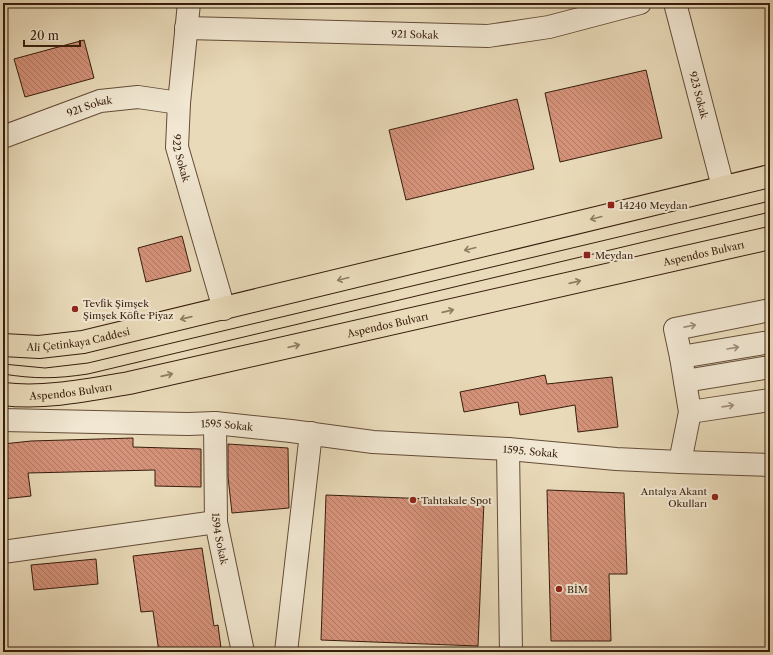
<svg xmlns="http://www.w3.org/2000/svg" width="773" height="655" font-family="'Libre Caslon Text',serif">
	<style>
		.building { fill: url(#building-back-hatch); stroke: #371d0c }
		.lines { fill: none; stroke-linecap: round; stroke-linejoin: round }
		.minor-casing { stroke: #644c37; stroke-width: 24 }
		.major-casing { stroke: #371d0c; stroke-width: 24 }
		.minor { stroke: #f1e7d2; stroke-width: 22 }
		.major { stroke: #e9dab9; stroke-width: 22 }
		.tram { stroke: #371d0c; stroke-width: 1 }
		.oneway { stroke: #907c62 }
		.oneway2 { stroke: #9d8c79 }
		.poi-dot { fill: #8f2418; stroke: #f1e7d2; stroke-width: 1.5 }
		.labels { text-anchor: middle; stroke-width: 4; stroke-linejoin: round; paint-order: stroke }
		.street-label { font-size: 10px; fill: #371d0c; stroke: #f1e7d2 }
		.poi-label { font-size: 10px; fill: #371d0c; stroke: #f1e7d2; text-anchor: start }
	</style>
	<defs>
		<pattern id="building-back-hatch" width="6" height="6" patternUnits="userSpaceOnUse"><rect width="6" height="6" fill="#d5927a"/><path d="M-1 5l2 2M0 0l6 6M5-1l2 2" fill="none" stroke="#ae7762"/></pattern>
	</defs>
	<rect width="100%" height="100%" fill="#e9dab9"/>
	<filter id="stains"><feTurbulence type="fractalNoise" baseFrequency=".005" numOctaves="4"/><feColorMatrix values="0 0 0 0 .2 0 0 0 0 .09 0 0 0 0 .02 0 0 0 .5 -.17"/></filter>
	<radialGradient id="worn" r=".72"><stop offset=".6" stop-color="#630" stop-opacity="0"/><stop offset="1" stop-color="#630" stop-opacity=".3"/></radialGradient>
	<path class="building" d="M84,40L94,78L25,97L14,59Z
		M646,70L662,138L560,162L545,93Z
		M517,99L534,169L406,200L389,130Z
		M182,236L191,271L146,282L138,248Z
		M545,375L547,384L612,377L618,427L578,432L575,405L520,415L518,402L464,412L460,392Z
		M133,438V447L201,449V487L155,486V470L28,473L31,496L3,499V444L31,441Z
		M228,444L288,448L289,508L232,513L228,477Z
		M547,490L624,493L627,574H609L611,641H551Z
		M326,495L484,501L478,646L321,640Z
		M202,548L214,626L218,625L221,648L193,652H159L153,611L141,612L133,556Z
		M96,559L98,584L34,590L31,565Z"/>
	<g class="lines">
		<defs>
			<g id="minor">
				<path id="s1" d="M189,3L179,103L177,147L224,309"/>
				<path id="s2" d="M675,3L723,187"/>
				<path id="s3" d="M186,28L488,36L549,27L640,3"/>
				<path id="s4" d="M3,137L100,101L138,97L179,103"/>
				<path d="M681,357L770,342"/>
				<path d="M685,381L770,367"/>
				<path d="M690,412L770,400"/>
				<path id="s5" d="M3,420L188,424L215,423L291,431L373,442L508,449L616,459L680,462L770,465"/>
				<path id="s6" d="M215,423L216,522L243,652"/>
				<path d="M508,449L511,652"/>
				<path d="M680,462L690,412L681,357L675,329L770,310"/>
				<path d="M3,552L216,522"/>
				<path d="M286,652L311,433"/>
			</g>
			<g id="major">
				<path id="s7" d="M3,345L39,347L83,342L770,176"/>
				<path id="s8" d="M3,394C45,399 88,390 129,383L770,238"/>
			</g>
		</defs>
		<use href="#minor" class="minor-casing"/>
		<use href="#major" class="major-casing"/>
		<use href="#minor" class="minor"/>
		<use href="#major" class="major"/>
		<path class="tram" d="M3,364L45,368L88,363L770,201
			M3,374C35,379 55,379 88,374L770,212"/>
	</g>
	<defs><path id="oneway-shaft" d="M-6 0H5M1.5-3L5.5 0L1.5 3" fill="none" stroke-width="1.6" stroke-linecap="round" stroke-linejoin="round"/></defs>
	<g class="oneway">
		<use href="#oneway-shaft" transform="translate(596 218) rotate(166)"/>
		<use href="#oneway-shaft" transform="translate(470 249) rotate(166)"/>
		<use href="#oneway-shaft" transform="translate(343 279) rotate(166)"/>
		<use href="#oneway-shaft" transform="translate(575 282) rotate(-13)"/>
		<use href="#oneway-shaft" transform="translate(448 311) rotate(-13)"/>
		<use href="#oneway-shaft" transform="translate(186 318) rotate(167)"/>
		<use href="#oneway-shaft" transform="translate(294 346) rotate(-13)"/>
		<use href="#oneway-shaft" transform="translate(167 375) rotate(-13)"/>
	</g>
	<g class="oneway2">
		<use href="#oneway-shaft" transform="translate(690 326) rotate(-11)"/>
		<use href="#oneway-shaft" transform="translate(733 348) rotate(-10)"/>
		<use href="#oneway-shaft" transform="translate(728 406) rotate(-8)"/>
	</g>
	<g class="poi-dot">
		<rect x="607" y="201" width="8" height="8" rx="2"/>
		<rect x="583" y="251" width="8" height="8" rx="2"/>
		<circle cx="75" cy="309" r="4"/>
		<circle cx="715" cy="497" r="4"/>
		<circle cx="413" cy="500" r="4"/>
		<circle cx="559" cy="589" r="4"/>
	</g>
	<g class="labels">
		<g class="street-label">
			<text dy="4" stroke="none"><textPath href="#s3" startOffset="229">921 Sokak</textPath></text>
			<text dy="4" stroke="none"><textPath href="#s2" startOffset="95">923 Sokak</textPath></text>
			<text dy="4" stroke="none"><textPath href="#s4" startOffset="92">921 Sokak</textPath></text>
			<text dy="4" stroke="none"><textPath href="#s1" startOffset="156">922 Sokak</textPath></text>
			<text dy="4" stroke="none"><textPath href="#s8" startOffset="716">Aspendos Bulvarı</textPath></text>
			<text dy="4" stroke="none"><textPath href="#s8" startOffset="392">Aspendos Bulvarı</textPath></text>
			<text dy="4" stroke="none"><textPath href="#s7" startOffset="76">Ali Çetinkaya Caddesi</textPath></text>
			<text dy="4" stroke="none"><textPath href="#s8" startOffset="68">Aspendos Bulvarı</textPath></text>
			<text dy="4" stroke="none"><textPath href="#s5" startOffset="224">1595 Sokak</textPath></text>
			<text dy="4" stroke="none"><textPath href="#s5" startOffset="529">1595. Sokak</textPath></text>
			<text dy="4" stroke="none"><textPath href="#s6" startOffset="116">1594 Sokak</textPath></text>
		</g>
		<g class="poi-label">
			<text x="619" y="209">14240 Meydan</text>
			<text x="595" y="259">Meydan</text>
			<text x="83" y="307">Tevfik Şimşek<tspan x="83" dy="12">Şimşek Köfte Piyaz</tspan></text>
			<text x="707" y="495" text-anchor="end">Antalya Akant<tspan x="707" dy="12">Okulları</tspan></text>
			<text x="421" y="504">Tahtakale Spot</text>
			<text x="567" y="593">BİM</text>
		</g>
	</g>
	<rect width="773" height="655" fill="none" stroke="#e9dab9" stroke-width="16"/>
	<rect x="4" y="4" width="765" height="647" fill="none" stroke="#371d0c" stroke-width="2"/>
	<rect x="8" y="8" width="757" height="639" fill="none" stroke="#371d0c"/>
	<path d="M24 40v6h56v-6" fill="none" stroke="#371d0c" stroke-width="2"/>
	<text x="30" y="40" font-size="12" fill="#371d0c" stroke="#f1e7d2" stroke-width="3" paint-order="stroke">20 m</text>
	<rect width="100%" height="100%" filter="url(#stains)"/>
	<rect width="100%" height="100%" fill="url(#worn)"/>
</svg>
